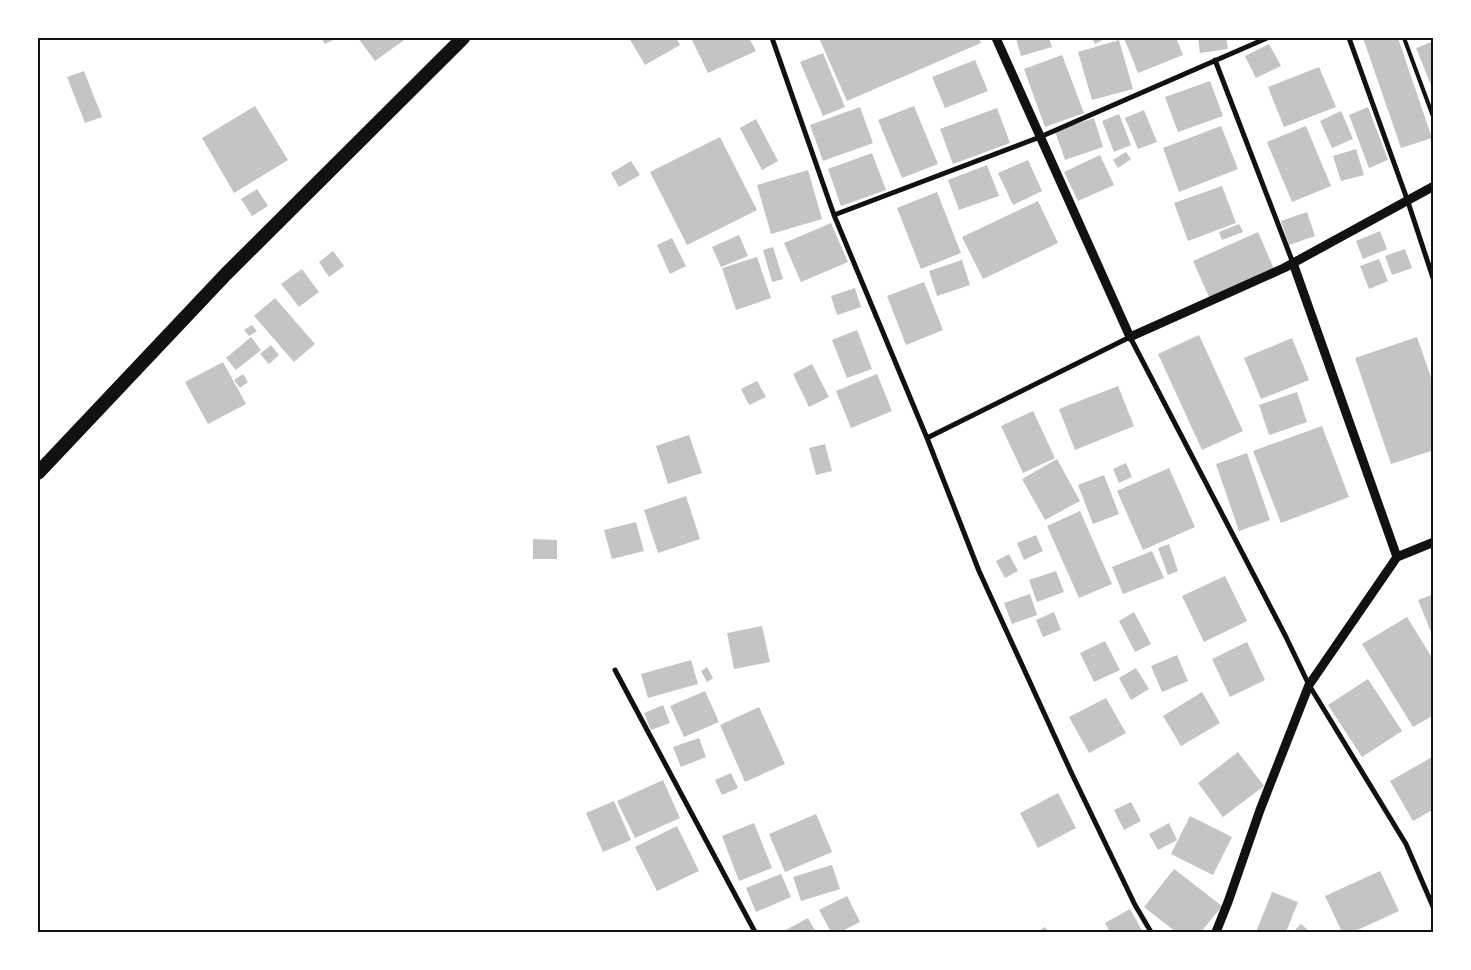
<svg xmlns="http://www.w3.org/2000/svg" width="1471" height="970" font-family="Karla,sans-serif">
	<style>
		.building { fill: #c4c4c4 }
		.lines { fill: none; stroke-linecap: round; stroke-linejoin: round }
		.service { stroke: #111; stroke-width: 4 }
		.minor { stroke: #111; stroke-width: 5 }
		.tertiary { stroke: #111; stroke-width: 9 }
		.trunk { stroke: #111; stroke-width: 14 }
		.neatline { fill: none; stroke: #111; stroke-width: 2 }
	</style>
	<rect width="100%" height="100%" fill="#fff"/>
	<path class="building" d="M321,38H337L325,44Z
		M358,38H407L375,61Z
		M629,38H676L680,45L645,65Z
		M691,38H749L756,51L708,73Z
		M819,38H979L981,43L847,101Z
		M1016,38H1049L1052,47L1021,56Z
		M1092,38H1106L1095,44Z
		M1124,38H1176L1183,55L1138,73Z
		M1198,38H1226L1228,49L1200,53Z
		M1363,38H1398L1432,138L1401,148Z
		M1119,40L1133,89L1092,100L1078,52Z
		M1434,41V90H1433L1416,48Z
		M1269,44L1281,66L1256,78L1245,56Z
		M823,53L845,107L823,116L800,62Z
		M1062,55L1084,113L1045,127L1024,69Z
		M975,60L988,91L945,108L932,77Z
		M1319,67L1336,107L1284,127L1268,87Z
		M84,71L102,117L85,123L67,77Z
		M1210,81L1223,116L1178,132L1165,97Z
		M255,106L288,160L234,193L202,138Z
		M914,106L938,164L902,178L878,120Z
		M860,107L873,143L823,161L810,125Z
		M1368,107L1388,160L1369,168L1349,115Z
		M997,108L1010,143L953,164L940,129Z
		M1144,110L1157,142L1138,149L1125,118Z
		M1341,111L1353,139L1332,148L1320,121Z
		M1119,114L1131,145L1114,152L1102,121Z
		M1094,118L1103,147L1065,160L1055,131Z
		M756,119L778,161L762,170L740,128Z
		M1221,126L1238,169L1179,192L1163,148Z
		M1306,126L1331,186L1292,202L1267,142Z
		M720,137L757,210L687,245L650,172Z
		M1356,149L1364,175L1341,181L1333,156Z
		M1126,152L1131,159L1118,168L1113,160Z
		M872,153L886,190L841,206L828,169Z
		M1100,155L1114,185L1078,201L1064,172Z
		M1028,160L1042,191L1013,205L998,173Z
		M631,161L640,175L619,187L611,173Z
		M987,165L999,196L959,210L948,180Z
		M808,170L822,219L771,234L757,185Z
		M1222,186L1236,223L1188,241L1174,203Z
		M257,189L268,206L252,216L241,199Z
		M937,192L961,253L921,269L897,208Z
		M1038,201L1058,243L983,279L962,237Z
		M1307,212L1315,236L1289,245L1281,221Z
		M831,223L848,262L801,282L784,243Z
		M1239,224L1243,232L1222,240L1219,232Z
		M1380,231L1387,249L1363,259L1356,241Z
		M1258,232L1274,269L1209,297L1193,261Z
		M739,235L748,256L721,267L712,247Z
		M672,238L686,266L670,274L657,245Z
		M773,247L783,279L772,282L763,250Z
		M1405,249L1412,268L1392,275L1385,256Z
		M333,251L344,266L329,277L319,262Z
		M757,257L771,298L736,310L722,268Z
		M1379,259L1388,281L1369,289L1360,266Z
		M962,260L970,285L937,296L929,271Z
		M302,269L319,292L299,307L281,284Z
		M924,282L943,330L906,345L887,296Z
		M855,288L861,307L837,315L831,296Z
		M275,298L315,344L294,362L254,316Z
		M252,325L257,331L249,336L244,330Z
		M857,330L872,369L847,378L832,340Z
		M1199,335L1243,431L1202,450L1158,354Z
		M251,337L261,350L236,370L226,358Z
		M1417,337L1434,386V450L1391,464L1355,358Z
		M1292,338L1309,380L1261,399L1244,358Z
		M271,345L279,355L269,364L260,354Z
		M223,362L246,404L208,424L185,382Z
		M812,364L829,397L809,407L793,374Z
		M243,374L248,382L240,388L234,380Z
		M877,374L892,411L851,428L836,391Z
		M757,381L766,397L749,405L741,389Z
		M1118,386L1134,426L1075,450L1059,409Z
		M1297,392L1307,422L1269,435L1259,405Z
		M1033,411L1055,458L1023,473L1001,426Z
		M1322,426L1349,497L1281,523L1253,451Z
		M689,435L702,473L668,484L656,446Z
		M825,444L832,471L816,475L809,448Z
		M1247,453L1270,520L1239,531L1216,464Z
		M1057,459L1080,501L1045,520L1022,479Z
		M1126,463L1132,477L1119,483L1113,469Z
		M1169,468L1195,527L1143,550L1117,491Z
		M1104,475L1119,514L1093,524L1078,485Z
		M686,496L700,539L658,553L644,510Z
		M1080,511L1112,584L1079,598L1047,526Z
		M636,522L644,551L612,559L604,530Z
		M1036,535L1043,551L1024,560L1017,543Z
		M533,539L557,540V559H533Z
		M1169,544L1178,571L1168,575L1158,548Z
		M1152,551L1164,578L1123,594L1112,567Z
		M1009,554L1018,571L1005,578L996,561Z
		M1056,571L1064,592L1037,602L1029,580Z
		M1225,576L1247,621L1204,642L1182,596Z
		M1030,594L1037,615L1012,624L1004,603Z
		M1434,594V637H1433L1418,600Z
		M1054,612L1061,630L1043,637L1036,620Z
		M1134,612L1151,644L1135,652L1119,621Z
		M1407,617L1434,661V715L1413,727L1362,644Z
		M762,626L770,662L734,669L727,633Z
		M1105,641L1120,670L1094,682L1080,653Z
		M1247,642L1265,680L1230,697L1212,659Z
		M1177,655L1188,681L1162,692L1151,666Z
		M691,660L698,684L648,698L641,674Z
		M707,667L713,678L707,682L701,671Z
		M1136,668L1149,689L1131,700L1119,678Z
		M1368,679L1402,731L1362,757L1328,705Z
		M705,691L719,722L684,737L670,706Z
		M1202,692L1220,723L1181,746L1163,716Z
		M1106,698L1126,733L1089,753L1069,717Z
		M663,705L670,723L651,730L644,713Z
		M759,707L785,764L745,782L720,725Z
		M699,738L706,757L681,767L673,747Z
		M1238,752L1264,786L1223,817L1198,783Z
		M1434,756V809L1413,821L1390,781Z
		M731,773L738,788L722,795L715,780Z
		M663,780L680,818L635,838L617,801Z
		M1058,793L1076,828L1038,848L1020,813Z
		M614,801L631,840L603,852L586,813Z
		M1131,802L1141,821L1124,830L1114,810Z
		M816,814L832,852L785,872L769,834Z
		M1190,816L1232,837L1213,875L1171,854Z
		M754,823L772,868L739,881L722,836Z
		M1169,823L1177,840L1158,850L1149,834Z
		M677,826L699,871L657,891L635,847Z
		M832,865L840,889L801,901L793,877Z
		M1174,869L1222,906L1201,932H1176L1144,907Z
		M1380,871L1399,911L1353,932H1342L1325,896Z
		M781,874L791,897L756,912L746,888Z
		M1272,892L1298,902L1286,932H1256Z
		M847,896L860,922L840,932H831L819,910Z
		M1130,909L1143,932H1110L1105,923Z
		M808,918L816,932H782Z
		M1301,924L1310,932H1293Z
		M1045,927L1049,932H1037Z"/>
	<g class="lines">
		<path class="service" d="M1404,38L1434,119"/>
		<path class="minor" d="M772,38L834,215
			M1267,38L1040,137L834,215L927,438L1130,337L1285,635L1309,685L1406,844L1434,909
			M1349,38L1407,199L1434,281
			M1215,60L1293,263
			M927,438L979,571L1071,772L1135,905L1151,932
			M615,670L755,932"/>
		<path class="tertiary" d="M996,38L1130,337L1284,268L1434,186
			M1293,263L1397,557
			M1397,557L1434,542
			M1216,932L1228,902L1260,810L1309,685L1397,557"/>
		<path class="trunk" d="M38,473L226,274L463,38"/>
	</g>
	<rect width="1471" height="970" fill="none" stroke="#ffffff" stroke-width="78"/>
	<rect x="39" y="39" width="1393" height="892" class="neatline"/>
</svg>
